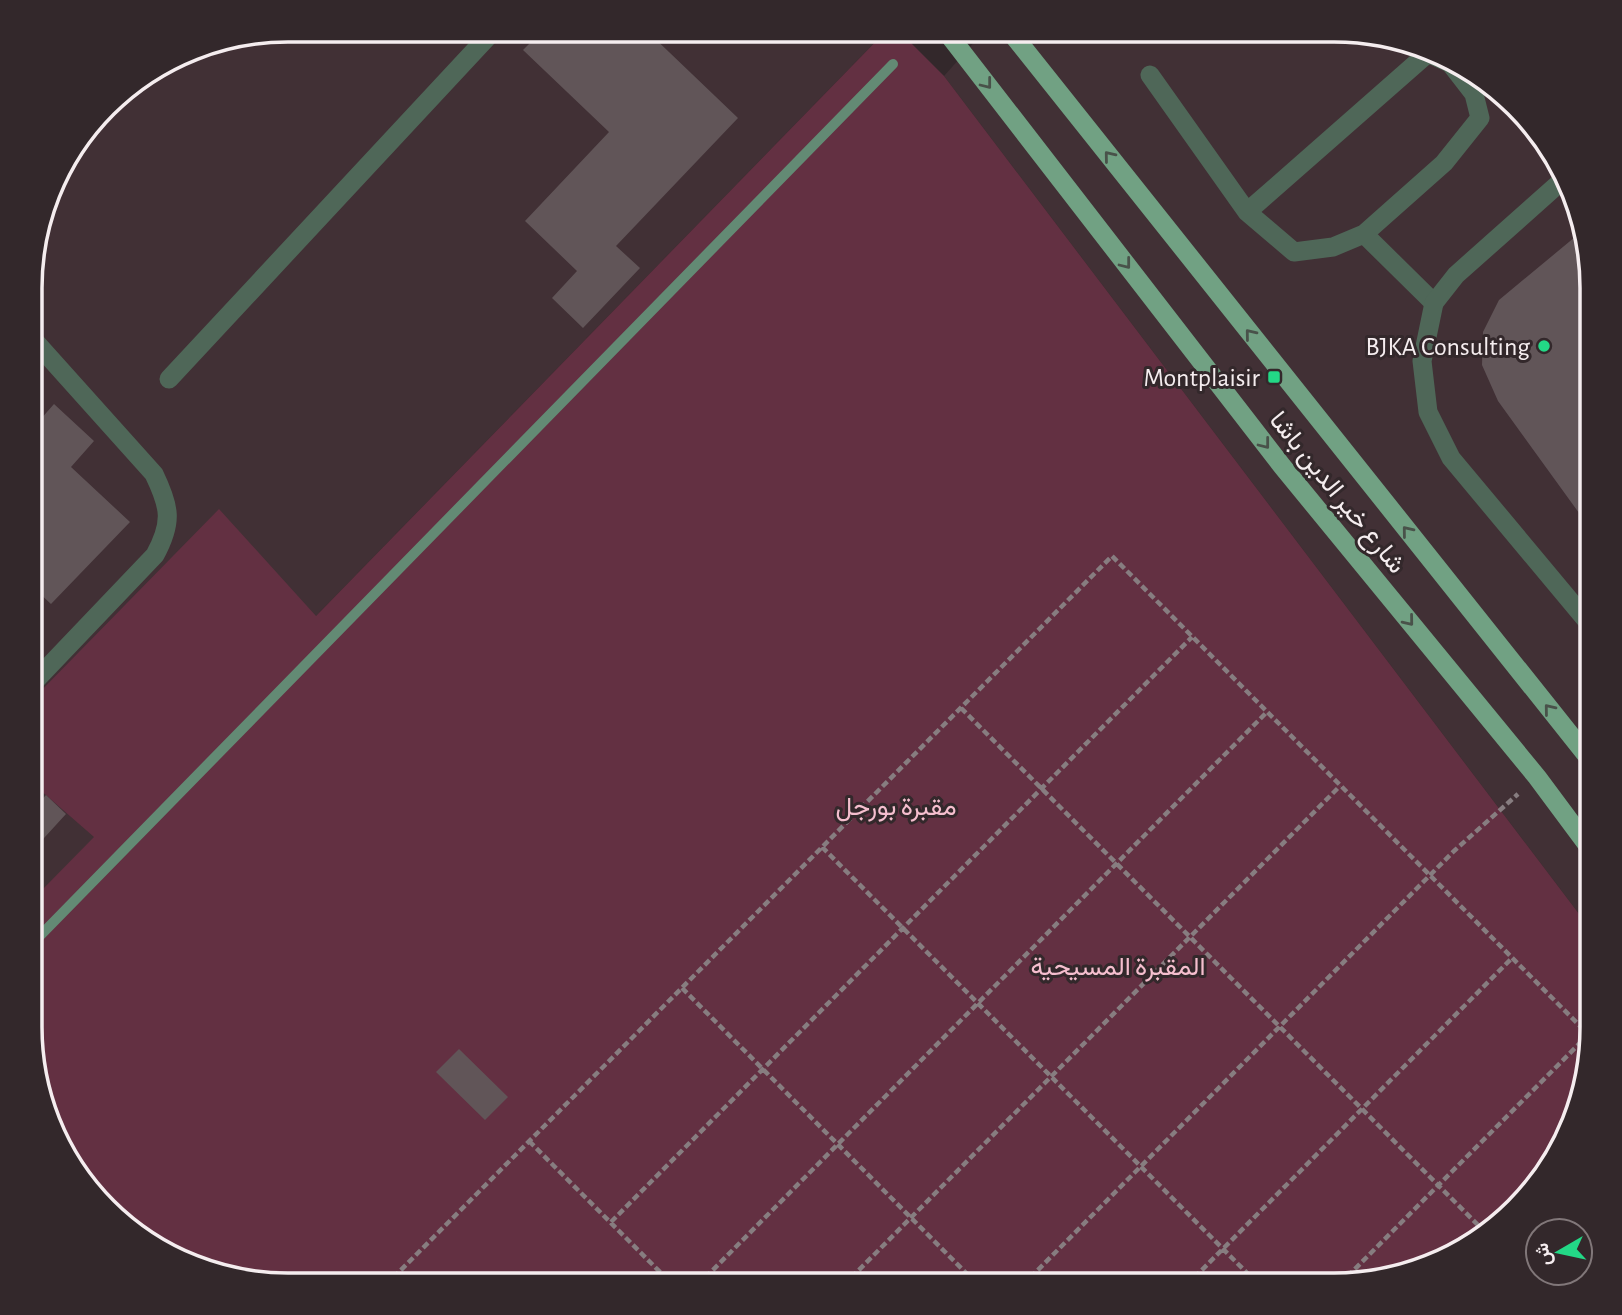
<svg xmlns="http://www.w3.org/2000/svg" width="1622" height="1315" font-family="'Alegreya Sans',Vazirmatn,sans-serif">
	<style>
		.built { fill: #413035 }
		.green { fill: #633042 }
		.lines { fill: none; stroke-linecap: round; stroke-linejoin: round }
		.stream { stroke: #638a74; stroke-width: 10 }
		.building { fill: #615558 }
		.path { stroke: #877d80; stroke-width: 4.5; stroke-dasharray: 7 3.5; stroke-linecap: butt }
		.service { stroke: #4f6758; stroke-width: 19 }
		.minor { stroke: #4f6758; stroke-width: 19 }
		.primary { stroke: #71a183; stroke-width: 19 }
		.oneway { stroke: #49524a }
		.poi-dot { fill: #23d886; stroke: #33282b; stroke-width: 2.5 }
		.labels { text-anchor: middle; stroke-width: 6; stroke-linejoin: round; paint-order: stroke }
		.poi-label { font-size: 26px; fill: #f5edef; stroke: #33282b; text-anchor: end }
		.street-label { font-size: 26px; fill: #f5edef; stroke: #33282b }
		.park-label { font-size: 26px; fill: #f5bece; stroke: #33282b }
		.rim { fill: none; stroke: #f5edef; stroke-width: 3.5 }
	</style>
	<rect width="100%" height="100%" fill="#33282b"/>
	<path class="built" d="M288,30H887L316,616L31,901L32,254L64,159L98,118L135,84L205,44Z
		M985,30H1350L1433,50L1516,105L1572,189L1592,288V931L944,76Z"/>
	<path class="green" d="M887,30H898L944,76L1592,931V1044L1566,1141L1517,1209L1433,1265L1334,1285H272L189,1265L106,1210L56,1141L30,1044L31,901L94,837L31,782V701L219,509L316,616Z"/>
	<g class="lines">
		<path class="stream" d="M31,945L893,64"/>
	</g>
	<path class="building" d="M543,30H646L738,118L616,246L640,268L583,328L552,298L577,271L525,221L609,132L523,50Z
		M1581,232L1592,288V536L1579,513L1498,401L1482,365L1483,332L1499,300Z
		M54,404L94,441L71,467L130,522L51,604L36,590L31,595L32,429Z
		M46,795L66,814L34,849L31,846V820L36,824L43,816L34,808Z
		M459,1049L508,1097L485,1120L436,1072Z"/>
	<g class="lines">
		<path class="path" d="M961,708L1484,1231
			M822,847L1259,1285
			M682,988L978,1285
			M529,1141L673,1285
			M611,1222L1192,637
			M1340,1284L1588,1035
			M386,1285L1112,556L1592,1038
			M698,1285L1267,712
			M844,1285L1340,786
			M1023,1285L1454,851L1518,794
			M1187,1285L1512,958"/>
		<path class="service" d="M1150,75L1247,212L1294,252L1333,247L1364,234L1434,303
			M1247,212L1428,53L1450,63L1474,94L1480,118L1444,163L1364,234
			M169,379L494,30
			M31,685L155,555C173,522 170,507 154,474L32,338"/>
		<path class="minor" d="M1565,178L1456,275L1434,303L1422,361L1428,412L1451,458L1592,627"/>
		<path class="primary" d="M945,30L1282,466L1537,777L1592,851
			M1009,30L1592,762"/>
	</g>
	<defs><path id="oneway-chevron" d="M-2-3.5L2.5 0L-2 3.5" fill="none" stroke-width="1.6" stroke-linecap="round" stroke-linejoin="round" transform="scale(1.75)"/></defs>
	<g class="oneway">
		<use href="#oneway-chevron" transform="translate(987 84) rotate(52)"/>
		<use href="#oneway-chevron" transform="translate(1109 156) rotate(-129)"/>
		<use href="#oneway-chevron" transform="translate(1126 264) rotate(52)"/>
		<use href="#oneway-chevron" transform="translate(1250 334) rotate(-129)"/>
		<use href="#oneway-chevron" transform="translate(1265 444) rotate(52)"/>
		<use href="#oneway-chevron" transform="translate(1407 531) rotate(-129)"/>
		<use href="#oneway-chevron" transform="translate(1409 621) rotate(51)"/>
		<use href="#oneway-chevron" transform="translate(1549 709) rotate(-129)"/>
	</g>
	<g class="poi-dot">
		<circle cx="1544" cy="346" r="7"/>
		<rect x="1267" y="370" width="14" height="14" rx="3.5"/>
	</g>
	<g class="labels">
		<g class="poi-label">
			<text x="1530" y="355">BJKA Consulting</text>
			<text x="1260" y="386">Montplaisir</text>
		</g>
		<g class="street-label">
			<text transform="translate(1338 492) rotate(51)" y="9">شارع خير الدين باشا</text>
		</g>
		<g class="park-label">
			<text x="896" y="815">مقبرة بورجل</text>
			<text x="1118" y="975">المقبرة المسيحية</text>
		</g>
	</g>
	<path d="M0 0H1622V1315H0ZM288 42H1334A246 246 0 0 1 1580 288V1027A246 246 0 0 1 1334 1273H288A246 246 0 0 1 42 1027V288A246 246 0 0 1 288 42Z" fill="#33282b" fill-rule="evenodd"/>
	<path class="rim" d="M288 42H1334A246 246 0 0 1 1580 288V1027A246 246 0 0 1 1334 1273H288A246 246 0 0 1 42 1027V288A246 246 0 0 1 288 42Z"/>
	<g transform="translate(1559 1252) rotate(261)"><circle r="33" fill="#33282b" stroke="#817779" stroke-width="2"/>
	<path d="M0-5L12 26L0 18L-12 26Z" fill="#23d886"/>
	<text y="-10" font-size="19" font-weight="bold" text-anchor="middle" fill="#f5edef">ش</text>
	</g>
</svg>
